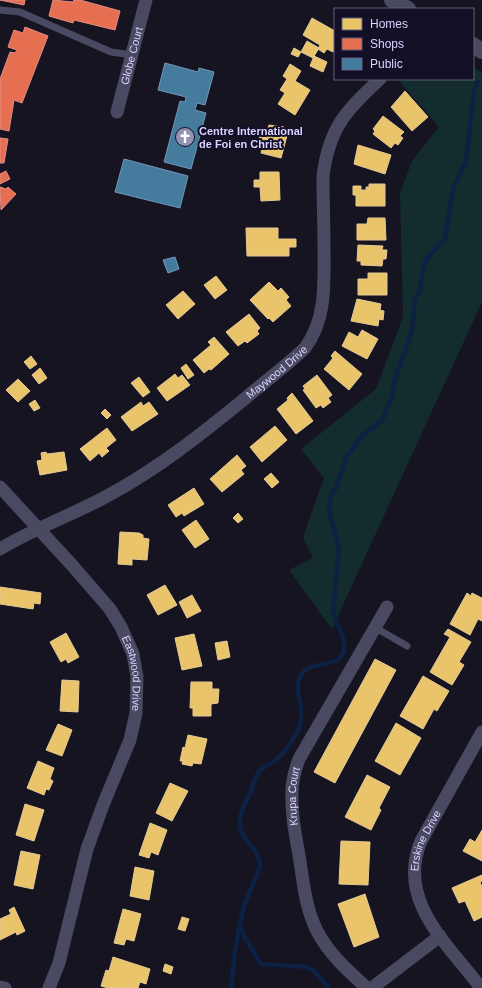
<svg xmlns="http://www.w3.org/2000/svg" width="482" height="988" font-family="Arial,sans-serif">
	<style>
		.green { fill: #132c2d }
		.homes { fill: #e9c46a; stroke: #e4c997 }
		.shops { fill: #e76f51; stroke: #e38d85 }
		.public { fill: #457b9d; stroke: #7196ba }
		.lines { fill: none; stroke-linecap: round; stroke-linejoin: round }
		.stream { stroke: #0d2144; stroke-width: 4.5 }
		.service { stroke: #4a4962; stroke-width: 7 }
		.minor { stroke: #4a4962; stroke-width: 13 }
		.tertiary { stroke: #4a4962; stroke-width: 16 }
		.labels { text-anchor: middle; stroke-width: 4; stroke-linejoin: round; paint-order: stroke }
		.street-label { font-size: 11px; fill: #d9d4ff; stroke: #130f26 }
		.poi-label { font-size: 11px; font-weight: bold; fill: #d9d4ff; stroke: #130f26; text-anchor: start }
	</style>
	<rect width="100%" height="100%" fill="#161421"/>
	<path class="green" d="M473,68L482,72V302L332,629L289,570L313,558L303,537L324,478L301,449L376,389L403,317L400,193L412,161L439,127L400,82L403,79H473Z"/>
	<path class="homes" d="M312,18L335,31V47L333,52L327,49L324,53L318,49L320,45L303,35Z
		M307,41L319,48L313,58L301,52Z
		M294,48L301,52L298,57L291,54Z
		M314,56L327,62L323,72L310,66Z
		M290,64L301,71L295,81L310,90L295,115L278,104L285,93L280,90L287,79L283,76Z
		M405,91L428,117L412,131L391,107Z
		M383,116L404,132L400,136L403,138L398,145L395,143L391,148L373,134L375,131L373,129Z
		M269,125L284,127V129L288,132L281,158L261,153L264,141L259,139L261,132L266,134Z
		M358,145L391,155L385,174L354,164Z
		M260,172H279L280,200L261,201L260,187H254V180H260Z
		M369,184H385V206H356V195H353V186H361V190H366V187H369Z
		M368,218H385L386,240H357V224H367Z
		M246,228H278V239H296V247H289V256H247Z
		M358,245L383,246L382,250H387L386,259H383L382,266L361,265V261H357Z
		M368,273H387V295H358V279H368Z
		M216,276L227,290L215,299L204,285Z
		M269,282L278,291L281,288L289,297L286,300L291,306L273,322L269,318L268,319L250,300Z
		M183,291L195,304L178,319L166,305Z
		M357,299L381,304L380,310L384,311L383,320L379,319L378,326L351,321Z
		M249,314L260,328L257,331L259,334L247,343L245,341L238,346L226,332Z
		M362,330L378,339L367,359L342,346L349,332L358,337Z
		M214,337L229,354L211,370L209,369L204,373L193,360L211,345L208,342Z
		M335,351L362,374L349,390L324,369L333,358L331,356Z
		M31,356L37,364L30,369L24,362Z
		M186,364L194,375L188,379L181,368Z
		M40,368L47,378L39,384L32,375Z
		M175,374L178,378L182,375L190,385L167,401L157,388Z
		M317,375L332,395L328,398L331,402L323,408L321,405L316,408L303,390L305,389L303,386Z
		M139,377L150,392L143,397L131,383Z
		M18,379L30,391L18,402L6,390Z
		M292,393L313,421L296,434L277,409L288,400L287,398Z
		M35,400L40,408L34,411L29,404Z
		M141,402L143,406L149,402L158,414L132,431L121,417Z
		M105,409L111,415L107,419L101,413Z
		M275,426L287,440L262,462L250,447Z
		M107,428L116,440L106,448L109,451L102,457L99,453L90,461L80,449Z
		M46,452L47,454L64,452L67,470L40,475L37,461L42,460L41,453Z
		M237,455L246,466L241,470L244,474L222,492L210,479Z
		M271,473L279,482L272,488L264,479Z
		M194,488L204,504L184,516L182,513L176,517L168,505Z
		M238,513L243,519L238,523L233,518Z
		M196,520L209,539L195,548L182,530Z
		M120,532L139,533L143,535V538L149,539L147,560L132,559V565L118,564Z
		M165,585L177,605L158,615L147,595Z
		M0,587L41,593L40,604L34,603L33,609L0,604Z
		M467,593L471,596L472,593L482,598V621L478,619L470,635L450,624Z
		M192,595L201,611L187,618L179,602Z
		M448,629L471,642L459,662L464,665L452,685L430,672L450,637L444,634Z
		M66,633L79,657L68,663L66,659L61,662L50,642Z
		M194,634L202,666L182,670L175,638Z
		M227,641L230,657L218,660L215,643Z
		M375,659L396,670L335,783L314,772Z
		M423,676L449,691L437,711L434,709L423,729L400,716Z
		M62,680L79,681L78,712L60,711Z
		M191,682H212V689H219L218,703L211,704V716H193V708H190Z
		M396,723L421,738L400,775L375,761Z
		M58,724L72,730L62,756L46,750Z
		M188,735L207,739L201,764L193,763L192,766L182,764L183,761H180L183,747L185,748Z
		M38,761L54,768L50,779L53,781L49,790L46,789L44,795L27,788Z
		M367,775L390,787L379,808L381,810L371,830L345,817Z
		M170,783L188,791L172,821L156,813Z
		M25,804L44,810L34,841L16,835Z
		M150,823L167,830L158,855L151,852L149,858L139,855Z
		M482,830V861L463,851L470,839L475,842Z
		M341,841L370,842L368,885L339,884Z
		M21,851L40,855L33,889L14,885Z
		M135,867L154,871L149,900L130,896Z
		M482,875V881L480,882L482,887V917L474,921L465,901L459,903L452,888Z
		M365,894L379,937L354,947L338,904Z
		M14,907L25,931L17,935L16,932L0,940V919L11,914L9,910Z
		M123,909L141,914L134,941L126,939L124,945L114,943Z
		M182,917L189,919L185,931L178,929Z
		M113,957L150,969L146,984L140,982L138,988H108L101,986L106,970L109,971Z
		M165,964L173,967L171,974L163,971Z"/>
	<path class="shops" d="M0,0H25L24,5Z
		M53,0L73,2L74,0H80L120,11L115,30L74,20L73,23L49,16Z
		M25,27L48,36L22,103L14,100L9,131L0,129V79L10,52L15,53L17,50L8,47L14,30L23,33Z
		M0,138L8,139L4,163H0Z
		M6,171L10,179L0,184V174Z
		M0,187L6,189L8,187L16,194L1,210Z"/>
	<path class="public" d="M165,63L198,72L199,68L214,72L205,105L197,103L195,110L206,113L191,169L164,162L180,101L185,102L186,97L158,90Z
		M124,159L188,176L180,208L115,192Z
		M175,257L179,269L168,273L163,260Z"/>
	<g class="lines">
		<path class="stream" d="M240,927L245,938L261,964L307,967L314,971L329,988
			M231,988C233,962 237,936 243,910C245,899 260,872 260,865C259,842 232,842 242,810C244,804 248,798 251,791C253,785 255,777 259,772C263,766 271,765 276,760C285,752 294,739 299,728C307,710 292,690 301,675C312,657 344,672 344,646C345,633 335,625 333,612L339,549L329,510L331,495L336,488L346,458L360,438L382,420L393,395L394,382L412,331L415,298L419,293L424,265L427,258L445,239L453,189L466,161L474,90L478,82"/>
		<path class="service" d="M0,10L20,12L111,52L132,55
			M376,628L407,646"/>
		<g class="minor">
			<path id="s1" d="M117,112L146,0"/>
			<path id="s2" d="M0,487L71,564L110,609L121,627L133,654L137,677L136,713L130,740L103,805L87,849L59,963L49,988"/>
			<path id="s3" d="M0,549C34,528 73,515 109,495C157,469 199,436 242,401C263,383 285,367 305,348C327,318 324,283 324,247C324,223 323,199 323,176C329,128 346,110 380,79"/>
			<path d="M0,987L5,988"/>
			<path id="s4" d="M367,988C348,971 329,954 317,931C305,907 303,880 299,855C295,833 291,813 292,791C292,780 295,770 299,759L387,607"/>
			<path d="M372,988L440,936"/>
			<path id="s5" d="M481,988C448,944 396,901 421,841L482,732"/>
		</g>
		<path class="tertiary" d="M392,0L408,9
			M473,45L482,51"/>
	</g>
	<defs>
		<symbol id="church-disc" viewBox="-11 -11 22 22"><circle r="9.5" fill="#9591b1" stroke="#130f26"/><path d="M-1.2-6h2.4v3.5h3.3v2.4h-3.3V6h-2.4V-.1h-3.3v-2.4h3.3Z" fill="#fff"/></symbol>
	</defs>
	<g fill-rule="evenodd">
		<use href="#church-disc" x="174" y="126" width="22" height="22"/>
	</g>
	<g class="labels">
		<g class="street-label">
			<text dy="4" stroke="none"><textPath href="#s1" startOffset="58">Globe Court</textPath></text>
			<text dy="4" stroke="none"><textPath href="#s3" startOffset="330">Maywood Drive</textPath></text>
			<text dy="4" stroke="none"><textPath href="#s2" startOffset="234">Eastwood Drive</textPath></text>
			<text dy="4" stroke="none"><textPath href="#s4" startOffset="214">Krupa Court</textPath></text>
			<text dy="4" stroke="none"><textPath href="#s5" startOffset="170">Erskine Drive</textPath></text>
		</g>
		<g class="poi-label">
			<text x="199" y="135">Centre International<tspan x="199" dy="13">de Foi en Christ</tspan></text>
		</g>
	</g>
	<rect x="334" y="8" width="140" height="72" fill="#130f26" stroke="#625e7d"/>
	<rect x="342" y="18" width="20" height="12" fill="#e9c46a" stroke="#625e7d"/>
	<text x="370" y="28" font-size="12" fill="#d9d4ff">Homes</text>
	<rect x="342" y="38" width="20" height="12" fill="#e76f51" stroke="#625e7d"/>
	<text x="370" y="48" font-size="12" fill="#d9d4ff">Shops</text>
	<rect x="342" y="58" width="20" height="12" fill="#457b9d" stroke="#625e7d"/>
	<text x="370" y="68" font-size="12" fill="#d9d4ff">Public</text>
</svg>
